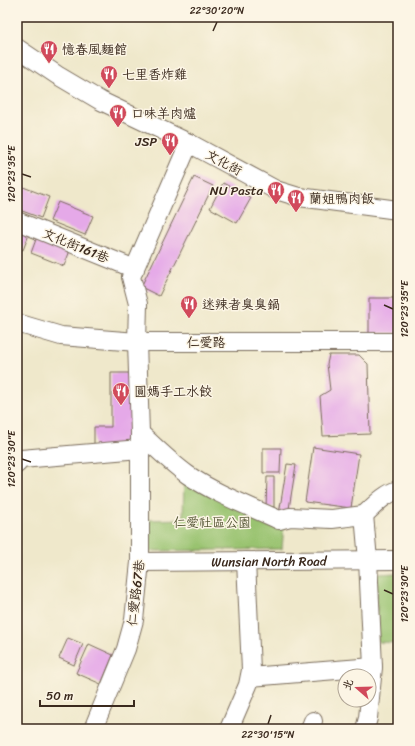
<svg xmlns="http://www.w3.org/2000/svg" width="415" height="746" font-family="Sriracha,'LXGW WenKai TC',sans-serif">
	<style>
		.green { fill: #99c370; stroke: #6a7647 }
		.building { fill: #e5a9e8 }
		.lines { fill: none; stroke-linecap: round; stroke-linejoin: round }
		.minor-casing { stroke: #7a6c5b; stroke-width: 20 }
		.minor { stroke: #fff; stroke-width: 18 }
		.ticks { fill: none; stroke: #3b2a1e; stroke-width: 1.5 }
		.labels { text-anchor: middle; stroke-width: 3; stroke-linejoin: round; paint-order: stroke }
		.poi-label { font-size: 13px; fill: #3b2a1e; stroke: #fcf5e5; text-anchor: start }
		.street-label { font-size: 13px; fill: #3b2a1e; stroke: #fcf5e5 }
		.park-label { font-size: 13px; fill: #575837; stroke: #fcf5e5 }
		.neatline { fill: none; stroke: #3b2a1e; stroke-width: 1.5 }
		.ticks-label { font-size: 10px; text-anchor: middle; fill: #3b2a1e }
	</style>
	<rect width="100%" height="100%" fill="#fcf5e5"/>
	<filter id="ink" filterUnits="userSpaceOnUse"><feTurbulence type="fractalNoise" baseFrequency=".025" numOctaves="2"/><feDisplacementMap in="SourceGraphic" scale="8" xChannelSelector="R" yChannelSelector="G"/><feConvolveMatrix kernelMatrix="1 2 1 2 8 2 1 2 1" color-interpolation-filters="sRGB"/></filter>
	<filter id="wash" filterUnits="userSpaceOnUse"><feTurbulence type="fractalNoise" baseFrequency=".012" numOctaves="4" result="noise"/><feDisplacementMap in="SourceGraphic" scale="16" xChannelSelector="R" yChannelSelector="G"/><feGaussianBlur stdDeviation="0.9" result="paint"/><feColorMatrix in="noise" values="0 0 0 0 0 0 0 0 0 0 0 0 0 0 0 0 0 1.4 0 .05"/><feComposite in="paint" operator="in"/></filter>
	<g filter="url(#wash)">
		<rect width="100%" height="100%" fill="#efe8cb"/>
		<path class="green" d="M184,476L284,525L282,549L148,551V520L183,519Z
			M398,573V643L378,642L376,574Z"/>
		<g id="blocks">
			<path class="building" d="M194,177L213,186L159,296L141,287Z
				M223,183L251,198L237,223L210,208Z
				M18,185L49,197L41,218L17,209Z
				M58,202L93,216L85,235L50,221Z
				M17,227L30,232L23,250L17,248Z
				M38,234L71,248L64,266L31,253Z
				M369,298H397V333H369Z
				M329,355H359L368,364L370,434L323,436L320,396L330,390L327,364Z
				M111,373H132L131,448L94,447V427H111Z
				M313,447L359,454L351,508L305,502Z
				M263,448H281L280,473H263Z
				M287,464L296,465L288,515L279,514Z
				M267,477H274V507H266Z
				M68,638L83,644L74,665L59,658Z
				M89,644L113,655L101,684L76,673Z"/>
		</g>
	</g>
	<g filter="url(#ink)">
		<use href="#blocks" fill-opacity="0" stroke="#7a6c5b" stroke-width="1"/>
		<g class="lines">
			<defs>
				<g id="minor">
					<path d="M17,48L57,75L101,101L189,143L276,190L299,197L398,210"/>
					<path d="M17,221L135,269"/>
					<path d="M17,323L61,336L137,342H398"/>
					<path d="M140,433C155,447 171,463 188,475C216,494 249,506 279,520L290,517L332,519L364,515"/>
					<path d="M17,464L21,459L140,449"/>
					<path d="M364,515L368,560L373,667L368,718L365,729"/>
					<path d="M364,515C374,506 384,494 398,490"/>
					<path id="s1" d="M140,562L398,560"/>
					<path d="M250,677L373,667"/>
					<path d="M93,729L126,649L134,620L140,562V433L137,342L138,304L131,277L189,143"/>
					<path d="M229,729L248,685L251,670L246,561"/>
					<path d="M310,729L313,721"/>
				</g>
			</defs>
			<use href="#minor" class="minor-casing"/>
			<use href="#minor" class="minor"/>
		</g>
	</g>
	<path class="ticks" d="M213,31L217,22M22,174L31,177M384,305L393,309M22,459L31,462M384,590L393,594M268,724L271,715"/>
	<defs>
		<symbol id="restaurant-pin" viewBox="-11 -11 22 30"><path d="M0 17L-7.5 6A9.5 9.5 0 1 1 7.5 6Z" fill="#d1495b" stroke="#fcf5e5"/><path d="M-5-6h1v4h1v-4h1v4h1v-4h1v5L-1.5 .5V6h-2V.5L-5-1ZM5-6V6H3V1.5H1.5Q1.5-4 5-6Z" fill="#fff"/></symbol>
	</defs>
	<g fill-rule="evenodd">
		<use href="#restaurant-pin" x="39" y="39" width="20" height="27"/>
		<use href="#restaurant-pin" x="99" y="64" width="20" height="27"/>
		<use href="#restaurant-pin" x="108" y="103" width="20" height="27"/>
		<use href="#restaurant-pin" x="160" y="131" width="20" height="27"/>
		<use href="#restaurant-pin" x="266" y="180" width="20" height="27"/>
		<use href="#restaurant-pin" x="286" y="188" width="20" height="27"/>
		<use href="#restaurant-pin" x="179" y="294" width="20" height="27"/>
		<use href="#restaurant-pin" x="111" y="381" width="20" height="27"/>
	</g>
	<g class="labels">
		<g class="poi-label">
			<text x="62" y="54">憶春風麵館</text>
			<text x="122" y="79">七里香炸雞</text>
			<text x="131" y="118">口味羊肉爐</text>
			<text x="157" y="146" text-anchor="end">JSP</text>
			<text x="263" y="195" text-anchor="end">NU Pasta</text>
			<text x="309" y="203">蘭姐鴨肉飯</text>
			<text x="202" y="309">迷辣者臭臭鍋</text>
			<text x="134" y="396">圓媽手工水餃</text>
		</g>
		<g class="street-label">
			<text transform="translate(224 162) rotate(28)" y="5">文化街</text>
			<text transform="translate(76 245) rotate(22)" y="5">文化街161巷</text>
			<text x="206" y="347">仁愛路</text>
			<text dy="5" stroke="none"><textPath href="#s1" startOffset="129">Wunsian North Road</textPath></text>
			<text transform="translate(135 593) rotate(-83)" y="5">仁愛路67巷</text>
		</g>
		<g class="park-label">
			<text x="212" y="527">仁愛社區公園</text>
		</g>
	</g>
	<rect width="415" height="746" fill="none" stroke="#fcf5e5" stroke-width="44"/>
	<g transform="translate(357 688) rotate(290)"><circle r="19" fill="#fcf5e5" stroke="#afa495"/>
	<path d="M0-3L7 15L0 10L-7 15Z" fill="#d1495b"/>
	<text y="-6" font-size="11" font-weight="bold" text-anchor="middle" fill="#3b2a1e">北</text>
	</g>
	<path d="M40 700v6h94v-6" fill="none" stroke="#3b2a1e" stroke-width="2"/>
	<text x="46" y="700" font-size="12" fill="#3b2a1e" stroke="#fcf5e5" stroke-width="3" paint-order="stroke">50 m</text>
	<rect x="22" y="22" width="371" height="702" class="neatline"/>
	<g class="ticks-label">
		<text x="217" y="14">22°30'20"N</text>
		<text transform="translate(11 174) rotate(-90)" y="4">120°23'35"E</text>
		<text transform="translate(404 309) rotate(-90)" y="4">120°23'35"E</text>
		<text transform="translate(11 459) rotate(-90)" y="4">120°23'30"E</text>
		<text transform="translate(404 594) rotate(-90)" y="4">120°23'30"E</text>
		<text x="268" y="738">22°30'15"N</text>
	</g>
</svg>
